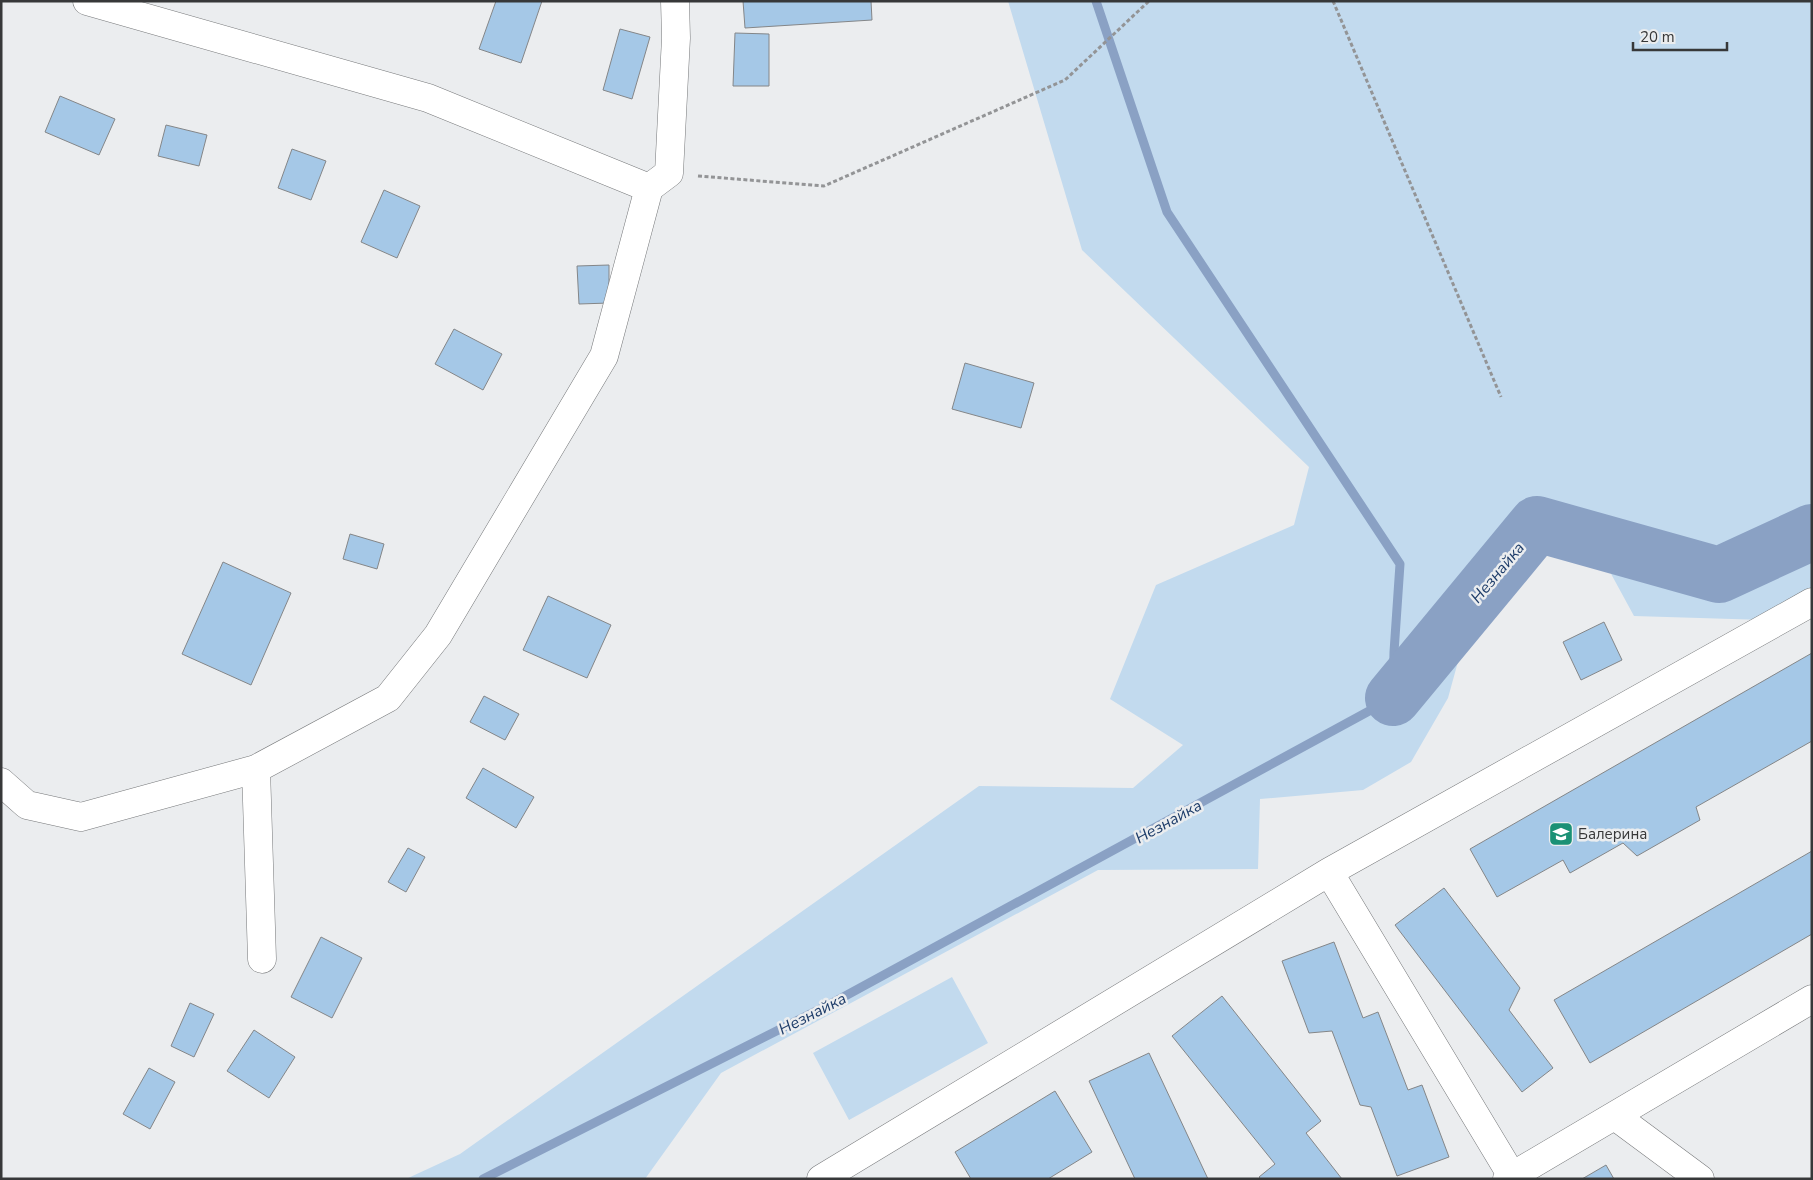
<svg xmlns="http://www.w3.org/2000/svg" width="1813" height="1180" font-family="'Nunito Sans',sans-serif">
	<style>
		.green { fill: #c2daee }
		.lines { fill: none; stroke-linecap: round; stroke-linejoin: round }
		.stream { stroke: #8aa1c4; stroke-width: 9 }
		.river { stroke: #8aa1c4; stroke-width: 56 }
		.building { fill: #a5c8e7; stroke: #848688 }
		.minor-casing { stroke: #76787a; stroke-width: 29 }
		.path { stroke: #939496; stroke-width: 3; stroke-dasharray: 4 2.5; stroke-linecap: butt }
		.minor { stroke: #fff; stroke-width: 28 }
		.labels { text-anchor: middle; stroke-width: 5; stroke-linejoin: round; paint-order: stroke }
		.poi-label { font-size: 15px; fill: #373839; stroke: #ebedef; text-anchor: start }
		.water-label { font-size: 16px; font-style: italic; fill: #1d3c69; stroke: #ebedef }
	</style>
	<rect width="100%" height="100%" fill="#ebedef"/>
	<path class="green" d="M1008,1H1812V597L1765,620L1634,616L1579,515L1467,629L1448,698L1411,762L1363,790L1260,799L1258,869L1098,870L721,1073L645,1179H406L460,1154L979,786L1133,788L1183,745L1110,699L1156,585L1294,525L1309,467L1082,250Z
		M952,977L988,1043L849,1120L813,1053Z"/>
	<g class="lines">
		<path class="stream" d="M483,1179L836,1001L1393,698L1394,652L1400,564L1167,212L1096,1"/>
		<path class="river" d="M1393,698L1537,524L1719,575L1812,532"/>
	</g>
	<path class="building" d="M496,1H542L521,63L479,49Z
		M743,1H871L872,20L745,28Z
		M620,29L650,37L632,99L603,90Z
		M735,33L769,34V86H733Z
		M60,96L115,119L99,155L45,132Z
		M166,125L207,135L199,166L158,156Z
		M292,149L326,161L311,200L278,188Z
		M384,190L420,206L397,258L361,242Z
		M609,265V303L579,304L577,266Z
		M454,329L502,354L483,390L435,364Z
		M965,363L1034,383L1021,428L952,409Z
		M350,534L384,544L377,569L343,559Z
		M223,562L291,593L251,685L182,654Z
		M548,596L611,625L587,678L523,650Z
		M1604,622L1622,660L1581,680L1563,642Z
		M1812,653V741L1696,807L1700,820L1637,856L1623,843L1570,873L1563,860L1497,897L1470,849Z
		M484,696L519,714L505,740L470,722Z
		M483,768L534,797L516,828L466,798Z
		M408,848L425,857L406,892L388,882Z
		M1812,851V934L1590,1063L1554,1000Z
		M1444,888L1520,988L1509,1010L1553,1068L1522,1092L1395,925Z
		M321,937L362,958L332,1018L291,997Z
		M1334,942L1363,1018L1378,1012L1408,1090L1422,1085L1449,1157L1397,1176L1371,1107L1360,1105L1332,1031L1309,1033L1282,961Z
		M1222,996L1321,1121L1306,1133L1342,1179H1261L1259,1177L1275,1164L1172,1036Z
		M190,1003L214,1014L194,1057L171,1046Z
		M254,1030L295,1057L269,1098L227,1071Z
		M1149,1053L1208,1179H1135L1089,1081Z
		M149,1068L175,1082L150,1129L123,1114Z
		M1055,1091L1092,1152L1048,1179H971L955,1152Z
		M1606,1165L1614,1179H1582Z"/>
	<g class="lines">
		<defs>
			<path id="minor" d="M87,1L428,98L649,188
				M256,769L262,959
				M1,782L27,805L81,817L256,769L388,698L438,635L604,356L649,188L669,173L676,38L675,1
				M1329,872L1512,1176
				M1615,1116L1700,1179
				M821,1179L1329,872L1812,602
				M1507,1179L1812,999"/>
		</defs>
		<use href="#minor" class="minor-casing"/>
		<path class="path" d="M1333,1L1501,397
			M698,176L824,186L1065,80L1149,1"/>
		<use href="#minor" class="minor"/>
	</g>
	<defs>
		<symbol id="school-square" viewBox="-11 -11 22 22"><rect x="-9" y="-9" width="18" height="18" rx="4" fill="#1b9175" stroke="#ebedef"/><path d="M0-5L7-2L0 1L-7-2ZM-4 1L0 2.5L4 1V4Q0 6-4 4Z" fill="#fff"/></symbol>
	</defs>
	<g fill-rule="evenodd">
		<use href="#school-square" x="1547" y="820" width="28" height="28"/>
	</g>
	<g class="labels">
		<g class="poi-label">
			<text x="1578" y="839">Балерина</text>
		</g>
		<g class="water-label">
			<text transform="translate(1497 572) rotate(-50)" y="6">Незнайка</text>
			<text transform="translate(1168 821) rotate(-29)" y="6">Незнайка</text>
			<text transform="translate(812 1013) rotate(-27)" y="6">Незнайка</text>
		</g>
	</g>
	<rect width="1813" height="1180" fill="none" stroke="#373839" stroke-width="5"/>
	<path d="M1633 42v8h94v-8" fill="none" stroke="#373839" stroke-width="2.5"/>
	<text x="1640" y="42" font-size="15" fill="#373839" stroke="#ebedef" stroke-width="4" paint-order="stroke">20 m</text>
</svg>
